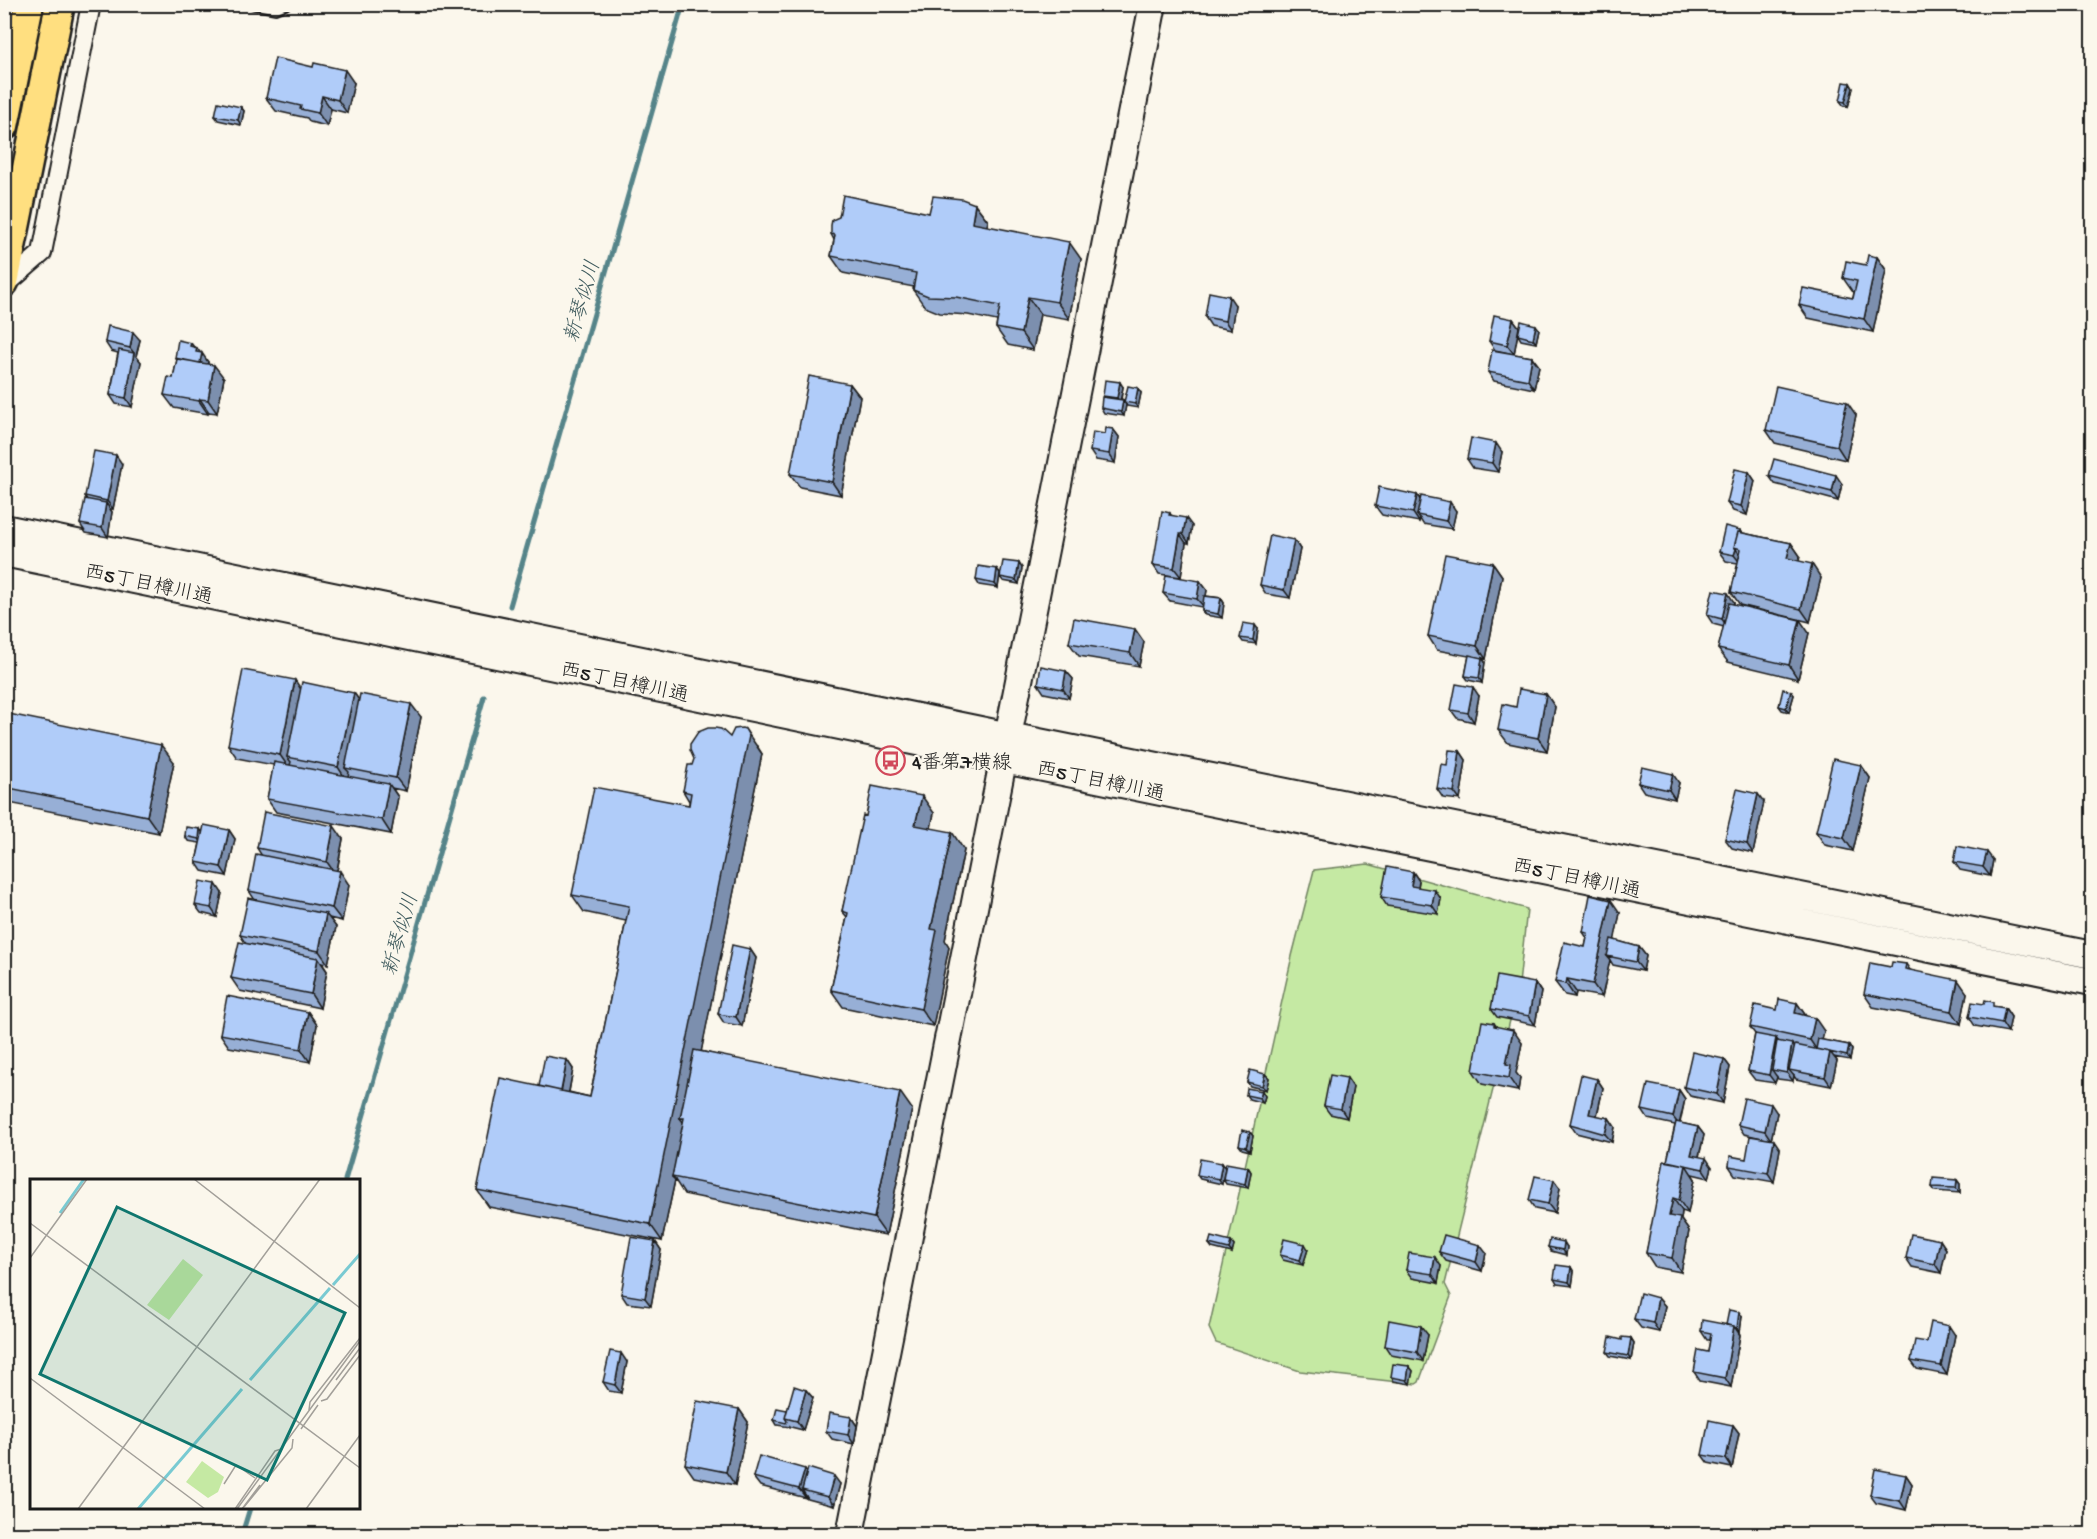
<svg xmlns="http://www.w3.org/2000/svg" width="2097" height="1539" font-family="'Gochi Hand','Klee One',sans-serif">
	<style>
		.green { fill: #c5e9a3; stroke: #708260; stroke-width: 1.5 }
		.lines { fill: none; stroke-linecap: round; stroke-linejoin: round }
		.stream { stroke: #548489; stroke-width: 5 }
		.lane-casing { stroke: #1c1c1c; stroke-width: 14 }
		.street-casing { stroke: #1c1c1c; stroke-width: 22 }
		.secondary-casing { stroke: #1c1c1c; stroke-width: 30 }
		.primary-casing { stroke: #1c1c1c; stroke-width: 33 }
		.lane { stroke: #fbf7ec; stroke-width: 9 }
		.street { stroke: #fbf7ec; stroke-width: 18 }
		.secondary { stroke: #fbf7ec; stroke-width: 26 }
		.primary { stroke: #ffdf80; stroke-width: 28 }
		.wall { fill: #97afd6; stroke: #1c1c1c; stroke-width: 1.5 }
		.shaded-wall { fill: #7b8fae; stroke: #1c1c1c; stroke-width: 1.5 }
		.building { fill: #b0ccf9; stroke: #1c1c1c; stroke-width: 1.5 }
		.labels { text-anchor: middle; stroke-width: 4.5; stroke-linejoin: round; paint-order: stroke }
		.street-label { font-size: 20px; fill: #1c1c1c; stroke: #fbf7ec }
		.poi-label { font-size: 20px; fill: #1c1c1c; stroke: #fbf7ec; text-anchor: start }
		.water-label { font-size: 21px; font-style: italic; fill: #3d595c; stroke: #fbf7ec }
		.inset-river { fill: none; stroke: #79cad2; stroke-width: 3 }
		.inset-road { fill: none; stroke: #a29f99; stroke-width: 1.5 }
		.view { fill: #0f766e; fill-opacity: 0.15; stroke: #0f766e; stroke-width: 3 }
		.inset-edge { fill: none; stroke: #1c1c1c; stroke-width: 3 }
	</style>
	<rect width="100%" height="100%" fill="#fbf7ec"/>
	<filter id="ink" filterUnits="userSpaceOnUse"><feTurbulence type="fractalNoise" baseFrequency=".0167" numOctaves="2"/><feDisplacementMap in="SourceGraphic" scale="12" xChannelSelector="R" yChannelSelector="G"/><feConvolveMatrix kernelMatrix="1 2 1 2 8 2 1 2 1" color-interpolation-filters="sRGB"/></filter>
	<g filter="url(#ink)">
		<path class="green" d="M1368,864L1527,909L1519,984L1445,1284L1451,1296L1419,1382L1416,1384L1300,1371L1216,1343L1209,1328L1292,956L1314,870Z"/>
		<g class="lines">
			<path class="stream" d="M510,606L683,4
				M345,1180L484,697
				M242,1534L250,1508"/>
			<defs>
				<path id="lane" d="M255,4L275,8L285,4"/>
				<path id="street" d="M4,286L42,253L91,4"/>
				<path id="secondary" d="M4,528L1009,736L2092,955
					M4,553L1004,760L2092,982
					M850,1534L1153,4"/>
				<path id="primary" d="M4,126L29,4
					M4,282L60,4"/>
			</defs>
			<use href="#lane" class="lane-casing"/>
			<use href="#street" class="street-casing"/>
			<use href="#secondary" class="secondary-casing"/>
			<use href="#primary" class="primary-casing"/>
			<use href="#lane" class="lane"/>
			<use href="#street" class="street"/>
			<use href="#secondary" class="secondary"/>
			<use href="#primary" class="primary"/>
		</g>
		<path class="wall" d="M354,83L347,113L331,109L327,126L310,122L307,118L276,111L266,98Z
			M1850,83L1853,88L1848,107L1843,105L1840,101Z
			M241,107L244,111L241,125L218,120L215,116Z
			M975,204L988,221L987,226L1081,259L1069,319L1040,314L1033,350L1008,345L996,328L997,321L968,315L940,313L925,307L913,290L914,287L843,273L831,256L834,240L831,234L929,213Z
			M1877,257L1886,270L1873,332L1808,318L1799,305L1853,298L1854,292L1852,291L1843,278L1866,265Z
			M1235,305L1231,330L1211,326L1205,317Z
			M1513,319L1519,327L1514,354L1532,357L1539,366L1534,389L1494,381L1488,372L1509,353L1495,350L1489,341Z
			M1539,329L1536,343L1521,340L1518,335Z
			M140,340L136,356L141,362L132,407L116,404L110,395L118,353L111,351L105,342Z
			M194,347L208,362V364L224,378L217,413L209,412L208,414L174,408L164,395L173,378L177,360L175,358Z
			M850,384L860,397L841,495L800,487L790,474Z
			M1123,387L1121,400H1123L1126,405L1124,416L1104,413L1101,408L1104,397L1103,396Z
			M1141,393L1138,408L1127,406L1124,402Z
			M1856,415L1846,460L1775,443L1766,430Z
			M1113,429L1119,437L1115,463L1096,460L1090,451L1105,434Z
			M1502,452L1498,472L1473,468L1467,459Z
			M122,464L113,509H110L112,512L108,537L86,533L80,524L87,500L85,496Z
			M1749,472L1755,481L1747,515L1733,511L1727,503Z
			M1769,476L1842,484L1838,501L1775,484Z
			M1417,495L1420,499L1456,511L1452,529L1423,524L1420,519L1419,522L1382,515L1375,506Z
			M1170,513L1171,515L1192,526L1189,543H1186L1181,577L1159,574L1153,565Z
			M1740,530L1743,533L1791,543L1800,556L1799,561L1821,578L1810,622L1740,605L1731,592L1738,563L1726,561L1719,552Z
			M1294,540L1300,549L1290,598L1266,594L1260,585Z
			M1493,563L1502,576L1486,659L1483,658L1485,662L1482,683L1468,680L1465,676L1469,656L1437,650L1428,636Z
			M1022,568L1019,584L1003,581L1000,577Z
			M997,569L1000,573L998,588L979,585L976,580Z
			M1200,581L1207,590L1206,596L1221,598L1224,603L1222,618L1205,615L1202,611V607L1170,601L1163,593Z
			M1734,602V605L1809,633L1798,679L1728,662L1718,649L1724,627L1713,624L1707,615Z
			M1258,629L1256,644L1243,642L1240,638Z
			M1144,642L1139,666L1079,656L1069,643Z
			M1066,671L1073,679L1069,698L1044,693L1038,684Z
			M301,689L354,693L359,701L421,717L406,791L392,788L398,797L391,834L276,812L267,799L274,765L237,758L228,745Z
			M1791,691L1794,695L1789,712L1782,710L1779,706Z
			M1546,694L1555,707L1547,751L1508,743L1498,730L1516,707Z
			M1479,696L1474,722L1457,718L1451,710Z
			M4,713L174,762L159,833L4,802Z
			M730,737L757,746L762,754L701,1051L912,1109L886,1235L684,1194L675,1180L662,1241L489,1207L477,1190L539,1086L567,1060L573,1069L569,1092L590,1097L626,921L584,912L572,895L689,805V801L683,791L692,765Z
			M1460,751L1466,760L1460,800L1443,798L1437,789L1447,765Z
			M1861,765L1870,778L1853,851L1825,845L1816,832Z
			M1638,783H1679L1675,799L1644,792Z
			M1764,802L1753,853L1732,848L1725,839Z
			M934,813L931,828L964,850L945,940L949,947L933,1026L843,1007L831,990L847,917L842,911L866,816Z
			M229,830L235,839L227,876L202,871L196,862L200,843L188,841L185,836Z
			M343,839L337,871L349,885L342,921L329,918L336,927L328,964L322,963L327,971L320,1008L240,991L231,978L246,944L240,935L255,900L249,891L262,856L257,848Z
			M1993,860L1990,876L1960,870L1954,862Z
			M1413,872L1419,881L1418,887L1441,899L1438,914L1387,906L1381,897Z
			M222,893L217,917L201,913L195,905Z
			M1620,913L1614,940L1639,947L1646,956L1643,971L1613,965L1610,960L1602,997L1576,992L1575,997L1565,995L1555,982L1585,947L1587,938L1583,932Z
			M750,949L756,958L742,1026L724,1023L718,1014Z
			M1906,964L1910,970L1967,993L1961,1024L1873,1007L1864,994L1891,967Z
			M1535,983L1541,992L1535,1025L1497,1017L1491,1009Z
			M1797,1003L1806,1016L1824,1031L1822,1040L1849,1045L1852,1050L1850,1060L1834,1057L1837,1061L1831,1086L1796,1079L1794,1076L1793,1081L1778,1079L1777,1077L1775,1083L1755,1080L1748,1071L1755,1034L1750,1027L1777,1010Z
			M1997,1007L2005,1008L2011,1017L2008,1032L1975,1026L1969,1017Z
			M308,1012L317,1025L310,1062L229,1047L220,1034Z
			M1494,1023L1497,1027L1522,1043L1516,1073L1520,1078L1518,1091L1482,1084L1473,1071Z
			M1724,1059L1730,1067L1723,1103L1690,1096L1684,1087Z
			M1265,1074L1269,1078L1266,1090L1250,1086L1247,1082Z
			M1597,1079L1603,1088L1597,1116L1609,1118L1615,1127L1612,1142L1576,1133L1570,1124Z
			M1353,1087L1347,1118L1330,1114L1324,1106Z
			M1679,1090L1685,1099L1680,1123L1698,1127L1704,1135L1699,1157L1712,1167L1709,1178L1692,1174L1695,1179L1688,1213L1682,1211L1681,1220L1689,1231L1681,1272L1655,1267L1646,1253L1667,1162L1675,1125L1648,1119L1642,1110Z
			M1262,1091L1265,1096L1263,1103L1249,1099L1246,1095Z
			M1777,1113L1771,1140L1744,1134L1738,1125Z
			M1250,1132L1253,1136L1250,1151L1242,1149L1239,1145Z
			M1780,1149L1774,1182L1735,1175L1729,1166L1746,1159Z
			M1222,1163L1225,1167H1248L1251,1172L1248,1188L1226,1184L1223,1179L1222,1184L1200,1179L1197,1175Z
			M1957,1180L1960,1184V1193L1935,1191L1932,1187Z
			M1560,1188L1555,1213L1535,1209L1529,1200Z
			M1940,1240L1946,1249L1941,1273L1912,1267L1906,1258Z
			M655,1241L661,1250L651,1306L627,1303L621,1294Z
			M1231,1242L1234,1246L1232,1253L1212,1248L1209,1244Z
			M1548,1247H1567L1566,1255L1551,1251Z
			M1308,1249L1303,1265L1283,1260L1280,1255Z
			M1439,1252L1486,1253L1482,1271L1446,1261Z
			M1441,1266L1438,1283L1412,1278L1406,1270Z
			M1574,1272L1572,1286L1557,1284L1554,1279Z
			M1658,1298L1665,1306L1659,1332L1641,1328L1634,1319Z
			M1742,1316L1740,1332H1738L1740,1335L1731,1387L1700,1381L1694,1372L1708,1352L1710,1340H1707L1701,1331L1726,1325Z
			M1428,1335L1423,1361L1391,1355L1385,1346Z
			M1955,1335L1947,1375L1917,1369L1911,1361L1927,1342Z
			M1631,1338L1634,1343L1631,1360L1610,1356L1607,1352Z
			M627,1362L621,1393L609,1391L603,1382Z
			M1409,1366L1413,1371L1410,1384L1394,1381L1391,1377Z
			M806,1390L813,1398L803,1430L791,1427L790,1426V1427L777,1425L774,1420L787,1410Z
			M739,1409L748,1422L735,1485L694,1477L685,1464Z
			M851,1417L857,1426L854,1444L832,1439L826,1431Z
			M1733,1425L1739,1433L1732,1468L1708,1463L1702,1455Z
			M807,1471L840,1484L834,1506L808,1499L806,1496V1498L760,1486L753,1477Z
			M1906,1475L1912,1484L1906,1510L1876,1503L1870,1495Z"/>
		<path class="shaded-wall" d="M345,70L354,83L347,113L338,100Z
			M1850,83L1853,88L1848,107L1845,102Z
			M322,96L331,109L327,126L318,113Z
			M241,107L244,111L241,125L238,120Z
			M975,204L988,221L984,240L972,223Z
			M1069,242L1081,259L1069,319L1057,302Z
			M1877,257L1886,270L1873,332L1864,319Z
			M1229,296L1235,305L1231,330L1225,321Z
			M1028,297L1040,314L1033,350L1021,333Z
			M1513,319L1519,327L1514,354L1507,345Z
			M1536,325L1539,329L1536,343L1533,339Z
			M133,332L140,340L136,356L141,362L132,407L126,398L134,353L130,348Z
			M191,343L196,350L197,348L202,355V353L208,362L206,371L190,346Z
			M1532,357L1539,366L1534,389L1528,380Z
			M214,365L224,378L217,413L208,400Z
			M1120,382L1123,387L1120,402L1117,398Z
			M850,384L860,397L841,495L832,482Z
			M1138,388L1141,393L1138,408L1135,404Z
			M200,399L209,412L208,414L199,401Z
			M1123,400L1126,405L1124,416L1121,412Z
			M1847,402L1856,415L1846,460L1837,446Z
			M1113,429L1119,437L1115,463L1109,454Z
			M1496,443L1502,452L1498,472L1492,463Z
			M116,455L122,464L113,509L107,501Z
			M1749,472L1755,481L1747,515L1741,506Z
			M1836,475L1842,484L1838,501L1832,492Z
			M1417,495L1423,504L1417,515L1420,519L1419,522L1413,513Z
			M1450,502L1456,511L1452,529L1446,521Z
			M106,503L112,512L108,537L102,528Z
			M1186,518L1192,526L1189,543L1183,534Z
			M1180,534L1186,543L1181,577L1174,568Z
			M1294,540L1300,549L1290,598L1284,590Z
			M1791,543L1800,556L1796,572L1787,558Z
			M1736,549L1742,558L1741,564L1734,555Z
			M1019,563L1022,568L1019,584L1016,580Z
			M1493,563L1502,576L1486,659L1477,646Z
			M1812,564L1821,578L1810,622L1801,609Z
			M997,569L1000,573L998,588L995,584Z
			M1200,581L1207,590L1204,607L1197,599Z
			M1728,593L1734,602L1728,628L1722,619Z
			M1221,598L1224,603L1222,618L1218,614Z
			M1800,620L1809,633L1798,679L1789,665Z
			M1255,625L1258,629L1256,644L1253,640Z
			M1135,629L1144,642L1139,666L1130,653Z
			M1482,658L1485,662L1482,683L1479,678Z
			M1066,671L1073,679L1069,698L1063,689Z
			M295,680L304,694L287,757L291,762L289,768L280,755Z
			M1473,687L1479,696L1474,722L1468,713Z
			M1791,691L1794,695L1789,712L1786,708Z
			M354,693L363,706L345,768L349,772L347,781L338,767Z
			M1546,694L1555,707L1547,751L1538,738Z
			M411,704L421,717L406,791L396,778Z
			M745,729L762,754L687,1121L684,1118H680L686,1126L672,1177L675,1180L662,1241L650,1224Z
			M161,745L174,762L159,833L147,816Z
			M1460,751L1466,760L1460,800L1454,792Z
			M1861,765L1870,778L1853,851L1844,838Z
			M1673,774L1679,783L1675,799L1669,790Z
			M389,784L398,797L391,834L382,820Z
			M1758,794L1764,802L1753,853L1747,844Z
			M922,796L934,813L928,842L915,825Z
			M334,826L343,839L336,875L327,862Z
			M200,829L204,834L202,843L199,839Z
			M229,830L235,839L227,876L221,867Z
			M952,832L964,850L945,940L949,947L933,1026L921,1009L931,929Z
			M1987,852L1993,860L1990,876L1983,867Z
			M340,871L349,885L342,921L332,908Z
			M1413,872L1419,881L1417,894L1411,886Z
			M216,884L222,893L217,917L211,908Z
			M1435,890L1441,899L1438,914L1432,905Z
			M1611,900L1620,913L1611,957L1607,956L1610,960L1602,997L1593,984Z
			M326,914L336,927L328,964L319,951Z
			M1639,947L1646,956L1643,971L1636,962Z
			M750,949L756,958L742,1026L736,1017Z
			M318,958L327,971L320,1008L311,994Z
			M1567,979L1576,992L1575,997L1566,984Z
			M1958,980L1967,993L1961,1024L1952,1011Z
			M1535,983L1541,992L1535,1025L1529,1016Z
			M1797,1003L1806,1016L1795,1013Z
			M2005,1008L2011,1017L2008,1032L2002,1023Z
			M308,1012L317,1025L310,1062L301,1049Z
			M1815,1018L1824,1031L1820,1050L1816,1049L1810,1040Z
			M1513,1030L1522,1043L1516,1073L1520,1078L1518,1091L1509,1078L1506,1064Z
			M1776,1038L1782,1047L1772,1070L1777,1077L1775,1083L1769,1075Z
			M1792,1044L1798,1053L1789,1070L1794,1076L1793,1081L1787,1073Z
			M1849,1045L1852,1050L1850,1060L1847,1056Z
			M1830,1052L1837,1061L1831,1086L1825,1077Z
			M1724,1059L1730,1067L1723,1103L1717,1094Z
			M567,1060L573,1069L567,1102L561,1093Z
			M1265,1074L1269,1078L1266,1090L1262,1086Z
			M1347,1078L1353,1087L1347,1118L1341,1109Z
			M1597,1079L1603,1088L1595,1123L1589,1114Z
			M1679,1090L1685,1099L1679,1125L1673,1117Z
			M1262,1091L1265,1096L1263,1103L1260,1098Z
			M900,1092L912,1109L886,1235L874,1218Z
			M1771,1104L1777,1113L1771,1140L1765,1131Z
			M1609,1118L1615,1127L1612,1142L1605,1134Z
			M1698,1127L1704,1135L1697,1164L1691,1155Z
			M1250,1132L1253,1136L1250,1151L1246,1147Z
			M1774,1140L1780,1149L1774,1182L1768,1173Z
			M1706,1158L1712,1167L1709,1178L1703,1169Z
			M1222,1163L1225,1168L1222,1184L1219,1179Z
			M1686,1165L1695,1179L1688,1213L1679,1200Z
			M1248,1167L1251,1172L1248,1188L1245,1184Z
			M1554,1180L1560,1188L1555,1213L1548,1204Z
			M1957,1180L1960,1184V1193L1956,1188Z
			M1673,1198L1682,1211L1681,1220L1689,1231L1681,1272L1672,1258L1669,1216Z
			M1940,1240L1946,1249L1941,1273L1935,1264Z
			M655,1241L661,1250L651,1306L645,1298Z
			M1231,1242L1234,1246L1232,1253L1229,1249Z
			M1564,1242L1567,1247L1566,1255L1563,1250Z
			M1305,1244L1308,1249L1303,1265L1300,1260Z
			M1480,1245L1486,1253L1482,1271L1476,1262Z
			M1435,1257L1441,1266L1438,1283L1432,1274Z
			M1571,1267L1574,1272L1572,1286L1569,1282Z
			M1658,1298L1665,1306L1659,1332L1653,1323Z
			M1739,1312L1742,1316L1740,1332L1737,1328Z
			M1421,1326L1428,1335L1423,1361L1417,1352Z
			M1734,1326L1740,1335L1731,1387L1725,1378Z
			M1949,1326L1955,1335L1947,1375L1941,1366Z
			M1631,1338L1634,1343L1631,1360L1628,1356Z
			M621,1353L627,1362L621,1393L615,1385Z
			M1409,1366L1413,1371L1410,1384L1407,1380Z
			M806,1390L813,1398L803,1430L797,1421Z
			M739,1409L748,1422L735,1485L726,1472Z
			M851,1417L857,1426L854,1444L848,1435Z
			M1733,1425L1739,1433L1732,1468L1726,1459Z
			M805,1469L811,1477L802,1490L806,1496V1498L799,1489Z
			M1906,1475L1912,1484L1906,1510L1900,1501Z
			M834,1476L840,1484L834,1506L828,1497Z"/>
		<path class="building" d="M275,58L313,67L314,63L345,70L338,100L322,96L318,113L300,109L301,106L266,98Z
			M1844,82L1850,83L1845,102L1840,101Z
			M218,102L241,107L238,120L215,116Z
			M843,195L929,213L933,196L962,199L975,204L972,223L1069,242L1057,302L1028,297L1021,333L996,328L1000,306L956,297L928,296L913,290L916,273L831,256L835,235L831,234V225L832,220L839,217Z
			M1868,255L1877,257L1864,319L1799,305L1803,288L1853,298L1857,281L1843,278L1846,261L1866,265Z
			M1209,292L1229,296L1225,321L1205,317Z
			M1494,315L1513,319L1507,345L1489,341Z
			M1521,321L1536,325L1533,339L1518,335Z
			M108,326L133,332L130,348L105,342Z
			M178,340L191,343L190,346L197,348L196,352L202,353L200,363L175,358Z
			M119,350L134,353L126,398L110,395Z
			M1492,350L1532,357L1528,380L1488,372Z
			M177,359L214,365L208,400L200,399L199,401L164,395L168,377L173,378Z
			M809,376L850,384L832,482L790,474Z
			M1105,380L1120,382L1117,398L1103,396Z
			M1128,386L1138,388L1135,404L1124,402Z
			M1776,386L1847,402L1837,446L1766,430Z
			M1102,397L1123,400L1121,412L1101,408Z
			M1106,428L1113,429L1109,454L1090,451L1093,432L1105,434Z
			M1471,438L1496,443L1492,463L1467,459Z
			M94,451L116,455L107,501L85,496Z
			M1774,459L1836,475L1832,492L1769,476Z
			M1735,469L1749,472L1741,506L1727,503Z
			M1379,487L1417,495L1413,513L1375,506Z
			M1421,496L1450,502L1446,521L1417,515Z
			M85,499L106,503L102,528L80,524Z
			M1162,511L1170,513L1169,515L1186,518L1183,534H1180L1174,568L1153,565Z
			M1725,526L1740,530V532H1738L1734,547L1736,549L1734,555L1719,552Z
			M1738,532L1791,543L1787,558L1812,564L1801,609L1731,592L1741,549L1734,547Z
			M1270,535L1294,540L1284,590L1260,585Z
			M1445,554L1493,563L1477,646L1428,636Z
			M1003,561L1019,563L1016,580L1000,577Z
			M978,566L997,569L995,584L976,580Z
			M1166,575L1200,581L1197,599L1163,593Z
			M1713,590L1728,593L1722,619L1707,615Z
			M1204,596L1221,598L1218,614L1202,611Z
			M1729,603L1800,620L1789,665L1718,649Z
			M1074,618L1135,629L1130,653L1069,643Z
			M1243,623L1255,625L1253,640L1240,638Z
			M1469,655L1482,658L1479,678L1465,676Z
			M1041,666L1066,671L1063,689L1038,684Z
			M243,670L295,680L280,755L228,745Z
			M302,682L354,693L338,767L287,757Z
			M1456,684L1473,687L1468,713L1451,710Z
			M1519,689L1546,694L1538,738L1498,730L1503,704L1516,707Z
			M1783,689L1791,691L1786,708L1779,706Z
			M360,694L411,704L396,778L345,768Z
			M4,713L161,745L147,816L4,787Z
			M708,728H715L721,729L730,737L734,729L742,728L745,729L749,736L650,1224L477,1190L500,1078L590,1097L629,906L572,895L594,787L689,805L691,793L683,791L688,765H692L694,759L690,750V744L698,732Z
			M1449,750L1460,751L1454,792L1437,789L1441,764L1447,765Z
			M1833,759L1861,765L1844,838L1816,832Z
			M274,762L389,784L382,820L267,799Z
			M1642,767L1673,774L1669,790L1638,783Z
			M872,786L922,796L915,825L952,832L931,929L937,930L921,1009L831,990L848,913L842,911L863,815L866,816Z
			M1737,789L1758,794L1747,844L1725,839Z
			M264,812L334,826L327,862L257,848Z
			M204,825L229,830L221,867L196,862Z
			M186,827L200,829L199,839L185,836Z
			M1957,846L1987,852L1983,867L1954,862Z
			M256,854L340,871L332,908L249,891Z
			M1387,867L1413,872L1411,886L1435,890L1432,905L1381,897Z
			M200,881L216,884L211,908L195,905Z
			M1590,895L1611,900L1593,984L1567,979L1566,984L1555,982L1564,942L1585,947L1588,933L1583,932Z
			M248,898L326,914L319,951L240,935Z
			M1611,939L1639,947L1636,962L1607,956Z
			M239,942L318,958L311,994L231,978Z
			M732,945L750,949L736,1017L718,1014Z
			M1892,962L1906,964L1905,969L1958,980L1952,1011L1864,994L1870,963L1891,967Z
			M1497,976L1535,983L1529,1016L1491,1009Z
			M227,996L308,1012L301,1049L220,1034Z
			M1779,999L1797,1003L1795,1013L1815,1018L1810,1040L1750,1027L1755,1005L1777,1010Z
			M1985,1000L1993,1002V1006L2005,1008L2002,1023L1969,1017L1972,1002L1984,1004Z
			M1482,1021L1494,1023V1026L1513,1030L1506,1064L1511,1065L1509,1078L1473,1071Z
			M1755,1034L1776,1038L1769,1075L1748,1071Z
			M1818,1039L1849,1045L1847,1056L1816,1049Z
			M1777,1041L1792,1044L1787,1073L1772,1070Z
			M1795,1045L1830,1052L1825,1077L1789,1070Z
			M694,1050L900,1092L874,1218L672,1177L684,1118H680Z
			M1692,1052L1724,1059L1717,1094L1684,1087Z
			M545,1056L567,1060L561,1091L539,1086Z
			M1250,1070L1265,1074L1262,1086L1247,1082Z
			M1330,1075L1347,1078L1341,1109L1324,1106Z
			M1581,1075L1597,1079L1589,1114L1609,1118L1605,1134L1570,1124Z
			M1648,1084L1679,1090L1673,1117L1642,1110Z
			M1247,1088L1262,1091L1260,1098L1246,1095Z
			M1744,1098L1771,1104L1765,1131L1738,1125Z
			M1676,1122L1698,1127L1691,1155L1706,1158L1703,1169L1667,1161Z
			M1242,1130L1250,1132L1246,1147L1239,1145Z
			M1750,1136L1774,1140L1768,1173L1729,1166L1730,1156L1746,1159Z
			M1200,1159L1222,1163L1219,1179L1197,1175Z
			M1664,1161L1686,1165L1679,1200L1673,1198L1669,1216L1680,1218L1672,1258L1646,1253Z
			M1226,1163L1248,1167L1245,1184L1223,1179Z
			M1535,1176L1554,1180L1548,1204L1529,1200Z
			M1933,1178L1957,1180L1956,1188L1932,1187Z
			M1911,1234L1940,1240L1935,1264L1906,1258Z
			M1444,1235L1480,1245L1476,1262L1439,1252Z
			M631,1237L655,1241L645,1298L621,1294Z
			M1211,1237L1231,1242L1229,1249L1209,1244Z
			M1284,1239L1305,1244L1300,1260L1280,1255Z
			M1550,1239L1564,1242L1563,1250L1548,1247Z
			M1409,1253L1435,1257L1432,1274L1406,1270Z
			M1556,1265L1571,1267L1569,1282L1554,1279Z
			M1640,1293L1658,1298L1653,1323L1634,1319Z
			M1729,1310L1739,1312L1737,1328L1734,1327V1326L1726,1325Z
			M1389,1320L1421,1326L1417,1352L1385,1346Z
			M1702,1320L1734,1326L1725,1378L1694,1372L1698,1350L1708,1352L1711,1333L1701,1331Z
			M1931,1322L1949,1326L1941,1366L1911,1361L1915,1340L1927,1342Z
			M1610,1337L1622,1340V1337L1631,1338L1628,1356L1607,1352Z
			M610,1351L621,1353L615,1385L603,1382Z
			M1393,1364L1409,1366L1407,1380L1391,1377Z
			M794,1386L806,1390L797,1421L785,1418Z
			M697,1401L739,1409L726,1472L685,1464Z
			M777,1408L787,1410L785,1418L787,1421L786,1423L774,1420Z
			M829,1413L851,1417L848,1435L826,1431Z
			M1709,1420L1733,1425L1726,1459L1702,1455Z
			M759,1456L805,1469L799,1489L753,1477Z
			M808,1468L834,1476L828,1497L802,1490Z
			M1875,1469L1906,1475L1900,1501L1870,1495Z"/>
	</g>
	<defs>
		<symbol id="bus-ring" viewBox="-11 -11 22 22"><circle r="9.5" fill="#fbf7ec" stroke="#d1495b" stroke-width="1.5"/><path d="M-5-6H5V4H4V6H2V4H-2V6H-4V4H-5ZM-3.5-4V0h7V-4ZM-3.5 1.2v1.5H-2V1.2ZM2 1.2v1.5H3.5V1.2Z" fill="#d1495b"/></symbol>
	</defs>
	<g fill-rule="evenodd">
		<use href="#bus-ring" x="874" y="744" width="33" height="33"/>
	</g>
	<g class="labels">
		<g class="street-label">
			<text transform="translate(149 583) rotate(12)" y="7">西5丁目樽川通</text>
			<text transform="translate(625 681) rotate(12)" y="7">西5丁目樽川通</text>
			<text transform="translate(1101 780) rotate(12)" y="7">西5丁目樽川通</text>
			<text transform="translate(1577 877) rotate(12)" y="7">西5丁目樽川通</text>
		</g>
		<g class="poi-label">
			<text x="912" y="768">4番第7横線</text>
		</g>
		<g class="water-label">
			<text transform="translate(581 301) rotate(-74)" y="7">新琴似川</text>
			<text transform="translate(399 934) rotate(-74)" y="7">新琴似川</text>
		</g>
	</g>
	<g transform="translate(30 1179)">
		<rect width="330" height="330" fill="#fbf7ec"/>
		<path d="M153,80L173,96L139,141L117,126ZM172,282L194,298L188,313L178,319L156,303Z" fill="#c5e9a3"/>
		<path class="inset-river" d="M30,34L54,0M303,106L330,75M220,201L300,109M108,330L212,210"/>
		<path class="inset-road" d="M164,0L330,129M0,44L330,289M0,79L57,0M0,199L175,330M306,201L330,169M291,222L297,220L330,176M279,231L280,223L330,159M271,250L288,226M194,305L206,286L225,299M214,328L262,269L263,260M48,330L290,0M205,330L245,272L251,270M207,330L330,162M212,330L230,306M276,330L330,256"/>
		<path class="view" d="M87,28L315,134L237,301L10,195Z"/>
		<rect width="330" height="330" class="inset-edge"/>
	</g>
	<rect width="2097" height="1539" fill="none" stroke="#fbf7ec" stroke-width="24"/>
	<rect x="12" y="12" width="2073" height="1515" fill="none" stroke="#1c1c1c" stroke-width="2" filter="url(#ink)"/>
</svg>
